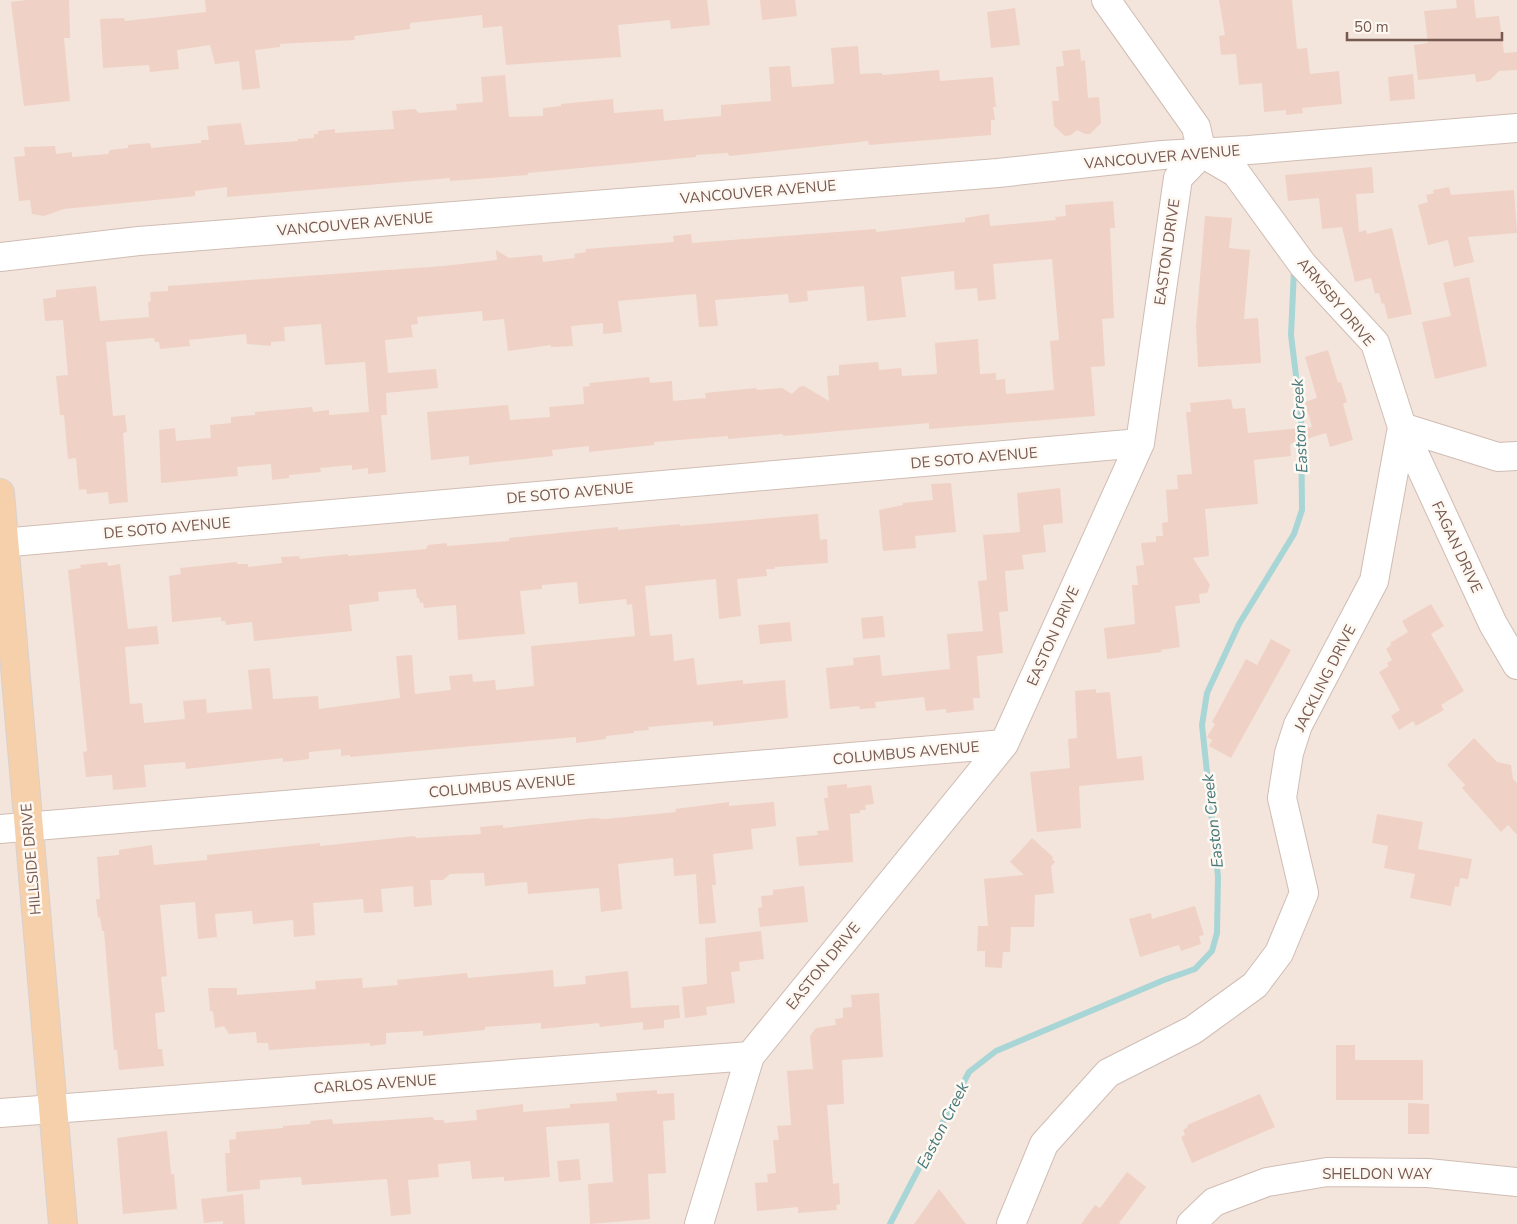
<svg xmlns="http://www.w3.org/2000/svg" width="1517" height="1224" font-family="'Nunito Sans',sans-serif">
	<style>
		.residential { fill: #f3e5db }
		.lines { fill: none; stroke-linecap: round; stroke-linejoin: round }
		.stream { stroke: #a8d5d6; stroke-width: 6 }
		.building { fill: #f0d1c6 }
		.minor-casing { stroke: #d0bdb4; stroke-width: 30 }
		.major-casing { stroke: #d9d1ce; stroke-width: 30 }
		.minor { stroke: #fff; stroke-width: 28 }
		.major { stroke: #f5d0aa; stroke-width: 28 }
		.labels { text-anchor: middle; stroke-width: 5; stroke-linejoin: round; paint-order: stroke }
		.street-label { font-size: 15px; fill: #765950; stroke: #fef8f3 }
		.water-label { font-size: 16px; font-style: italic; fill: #44787a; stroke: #fef8f3 }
	</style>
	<rect width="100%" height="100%" fill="#fcf4ed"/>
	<path class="residential" d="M0,0H1517V1224H0Z"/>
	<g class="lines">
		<path class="stream" d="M890,1224L969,1072L996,1051L1164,980L1195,969L1212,951L1217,933L1218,877L1202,725L1207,693L1239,624L1294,534L1302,510L1301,416L1291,335L1294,270"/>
	</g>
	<path class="building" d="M27,0H69L70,38H64L70,101L24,106L11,2Z
		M205,0H707L710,25L671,29L670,20L618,25L621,57L506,65L502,26L483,28L482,15L410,23V29L354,36L355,40L280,44V47L255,50L260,88L242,90L239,61L215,64L210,45L177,50L179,69L150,72L149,65L103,68L100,19L124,18L125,21L206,12Z
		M760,0H795L797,16L762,20Z
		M1219,0H1292L1297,49L1307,48L1310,74L1339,71L1342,104L1302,108L1303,113L1286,115V110L1264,112L1262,83L1239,85L1236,54L1221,55L1219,36L1225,35Z
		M1456,0H1474L1476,18L1499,16L1504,53L1517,52V70L1499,71L1490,80L1476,82L1475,74L1418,80L1414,45L1428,43L1424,11L1457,8Z
		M1015,8L1020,45L991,48L987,12Z
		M858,46L860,74L882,73V75L939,70L940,81L993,77L996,107H993L995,120H991V135L869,145L868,141L729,156L728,153L696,155V157L528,173V175L450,181V178L227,197V187L195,191V196L64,209L44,216L32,214L30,200L19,201L14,157L25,156L24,147L55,146L56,154L72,152V157L108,154L110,150L128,148V145L150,143L151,148L201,143V140H209L207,126L241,123L245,145L298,141V139L314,138V134H318V131L335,129V133L394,129L392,111L415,109L419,113L457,110L456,104L483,102L481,77L505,75L509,117L543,116V108L561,106V104L613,99L614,113L663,109L664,121L721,116V105L771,101L769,67L790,66L792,87L832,84L834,83L831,48Z
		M1080,49L1081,61L1085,60L1088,98L1099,97L1101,123L1090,134H1085L1077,130L1071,135L1065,136L1054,126L1052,101H1059L1056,67L1064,66L1062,51Z
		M1413,74L1415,99L1390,101L1388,77Z
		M1372,167L1374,193L1356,194L1359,232L1366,230L1367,234L1392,228L1412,314L1388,319L1384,303L1382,304L1379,293L1375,294L1371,278L1355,282L1342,227L1322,229L1319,198L1288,201L1285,175Z
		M1449,187L1451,195L1514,190L1517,233L1468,237L1474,262L1454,267L1448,240L1428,245L1418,205L1428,202L1426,195L1434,193L1433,190Z
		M1113,201L1115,228H1110L1114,318L1102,319L1105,366L1091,367L1095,416L929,429V423L783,436V434L728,439V436L654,442V445L589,452V446L552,450L553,456L469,465V456L431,460L427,412L508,405L510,420L550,417L549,407L584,404L583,387L590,386L589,383L649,377L650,383L672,381L673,401L706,398L705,393L756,388L757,390L782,388L792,394L799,387L804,386L829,401L827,376L839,375V365L878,362L879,370L901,368L902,376L937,374L935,343L978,339L980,374L996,373V380L1005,379L1006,394L1054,390L1050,341L1059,340L1052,259L993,264L996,299L978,301L977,288L955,290L954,271L901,277L906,317L867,321L864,286L807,291L808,301L789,303L788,294L715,300L718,326L699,327L696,294L618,301L622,332L603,334V323L571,326L573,346L551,347V345L508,351L504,319L483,321L482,311L417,317L418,324L411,325L413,337L385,340L388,373L436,369L438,388L386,393L387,415H381L386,472L368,474V468L352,470V465L320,468L321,472L289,475V478L272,480L271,464L237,467L238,476L161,483L159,430L175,428L176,441L211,438L210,425L231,423V417L255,415V412L312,407L313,412L329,410V415L369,412L365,362L325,365L321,324L284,327L285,341L271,342V346L247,344L246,334L189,340L190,346L160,349L159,342H155L154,338L106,342L113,416L125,415L127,432L123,433L128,502L109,504L108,492L87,494L86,489L79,490L76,458L68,459L64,415H60L56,376L68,375L63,320L45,321L43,299L56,297V290L96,286L100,321L149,317L148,302L151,301L150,292L168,291V286L443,266L497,260L496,250L509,258L542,255L543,262L575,258L574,254L586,252V249L674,242L673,236L691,234L692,243L876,229V232L965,222V218L989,214L990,226L1056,220L1055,217L1066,216L1065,205Z
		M1205,216L1232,218L1229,248L1250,250L1244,319L1258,318L1261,363L1198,367L1196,326Z
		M1469,277L1487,366L1435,379L1422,322L1451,316L1443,283Z
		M1328,350L1338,383L1341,382L1347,402L1343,404L1353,440L1330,447L1326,433L1290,444L1291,456L1254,460L1258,504L1205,509L1209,556L1193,558L1210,585L1207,593L1199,594L1200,603L1175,606L1180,647L1161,650L1162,652L1107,659L1104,628L1135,624L1132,585H1138L1136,566L1144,565L1141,543L1156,542V536H1163L1162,523L1168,522L1166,490L1178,489L1177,475L1192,474L1186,412H1191L1190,403L1231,399L1233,409L1245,408L1248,433L1312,427L1305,402L1317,398L1305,357Z
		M951,483L956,532L915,536L916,548L883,551L879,510L903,505V503L933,500L931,484Z
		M1060,488L1063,523L1043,525L1046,552L1022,555L1024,569L1005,571L1008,611L999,612L1003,653L977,656L980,698H973L974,710L946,713V709L926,711L924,697L875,702L876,708L860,709L859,706L830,709L826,668L854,665L853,658L880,655L882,676L950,669L947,634L983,631L978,581L987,580L983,535L1020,532L1017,493Z
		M818,514L820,540L827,539L828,563L775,567V569H766L767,576L737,579L741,616L719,619L716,579L645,586L650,636L672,634L674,661L694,658L697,685L743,680V684L785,680L788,718L713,726V721L648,727L649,730L634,731V733L606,736V739L576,743V737L350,757V755L341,756V749L309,752V759L283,762V758L186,769L185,762L144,765L146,787L113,790L112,775L86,777L83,752L87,751L68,570L81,568L80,565L107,562L108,566L120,564L128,629L157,626L159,644L125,647L130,704L142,703L144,723L185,719L183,701L206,699L207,713L252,709L248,670L270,668L273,699L318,696L319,709L400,698L396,656L412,655L415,694L451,690L449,676L472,674L473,682L495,680L496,690L534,686L531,646L635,636L632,604L627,605L626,599L579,604L577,582L542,585V589L520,591L525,634L458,640L456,605L424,608L423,602L420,603L419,598H417L416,589L378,592L379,601L349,605L352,631L254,641L252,622L226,625L225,621H221V617L172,622L169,576L181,574L180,568L237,562V564H248V567L282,563L281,557L299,556L300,559L348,554V556L426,549L428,545L447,543V546L509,541V538L618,527V530L680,524V526Z
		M1431,604L1444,626L1431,634L1464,691L1441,705L1444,710L1416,726L1413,721L1399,730L1391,716L1400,710L1379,672L1389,666L1387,663L1392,660L1386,649L1391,645L1390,643L1408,632L1402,621Z
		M883,616L885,637L863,639L861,618Z
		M790,622L792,641L760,644L758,625Z
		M1271,639L1291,650L1231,758L1209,746L1212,740L1207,737L1215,724L1212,722L1246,659L1257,665Z
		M1096,689V693L1110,692L1117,759L1142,756L1144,780L1079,786L1081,828L1037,832L1030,772L1070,768L1068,739L1077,738L1075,691Z
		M1474,738L1497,762L1511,765L1513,779L1517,783V835L1508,825L1501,832L1462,788L1465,785L1447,765Z
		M847,784V788L871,785L874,804L865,805L866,810H860V813L850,814L853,862L799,866L796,837L818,835L817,831L829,830L824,798H828L827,786Z
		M729,802V806L774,802L776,826L751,829L753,849L713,854L716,885H712L716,923L699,924L696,874L674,876L673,858L618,864L622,909L601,912L599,888L528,894L527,882L485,886L484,873L450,874L443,880H430L432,905L414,907L413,886L381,889L383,912L364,913L363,899L313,903L315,935L294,937L293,920L253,924L252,911L215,914L217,937L198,939L195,902L160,905L167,976L161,977L165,1012L155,1013L158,1049H162L164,1066L119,1070L117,1050H114L104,931H102L100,917L98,918L96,899H100L97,857L119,855V850L152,845L154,865L207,860V855L320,843V846L415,836L416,838L481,834L480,827L503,825V828L594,818L605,819L676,812L675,809Z
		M1377,814L1423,822L1418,849L1472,859L1468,879L1460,878L1459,887L1455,886L1451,906L1410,898L1415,874L1384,868L1388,846L1372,843Z
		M1032,838L1053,857L1052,859L1055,862L1051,866L1054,893L1035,895L1034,927H1011L1010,952H1003L1002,968L985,967V951H977L978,926H988L984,879L1024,875L1010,862Z
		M804,886L808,922L760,927L758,908L762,907L761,896L773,895V890Z
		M1195,906L1204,935L1199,936L1201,944L1181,951L1179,945L1140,957L1129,919L1151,913L1152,919Z
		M761,931L764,959L739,962L740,971L731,972L735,1003L706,1007L707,1015L685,1018L682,987L707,984L705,938Z
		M553,970L554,987L586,984L585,976L628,971L631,1008L679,1005L680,1018L664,1020V1028L643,1030V1022L600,1027L599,1023L541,1029V1023L485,1027V1030L423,1036V1031L386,1033V1044L370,1046V1043L269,1050L268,1043H257L256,1032L229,1034L224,1026L215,1028L213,1011H210L208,988H237V995L316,989L315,981L362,978L363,988L398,985L397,980L467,973L468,978Z
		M879,993L883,1057L842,1060L844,1104L827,1105L833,1184L839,1183L840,1204L836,1205L837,1210L798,1213V1207L757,1211L755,1183L768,1182L767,1174L776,1173L773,1140H779L777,1126L791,1125L787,1071L813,1069L810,1036L816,1028L836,1025L835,1019L843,1018V1008L852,1007L851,995Z
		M1336,1045H1355V1060H1423V1100H1336Z
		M657,1090V1094L674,1093L675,1120L663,1121L666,1173L648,1174L650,1219L590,1224L588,1184L613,1182L609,1123L546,1127L550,1177L504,1181V1177L472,1179L470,1161L438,1164L439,1177L408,1180L411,1214L391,1216L387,1179L302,1185L301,1177L260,1180V1189L227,1192L225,1153H230L229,1140L236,1139V1132L283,1128V1126L311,1124L310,1121L332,1119L333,1124L433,1117L434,1120H444V1123L477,1120L476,1110L523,1104V1112L570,1108V1104L617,1101L616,1093Z
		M1260,1094L1275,1127L1192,1163L1181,1137L1185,1135L1183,1130L1188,1127L1187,1125Z
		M1408,1103L1429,1104V1134H1408Z
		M167,1131L171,1174H174L177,1209L123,1214L117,1138Z
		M579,1159L581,1180L559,1182L557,1161Z
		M1127,1172L1146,1187L1119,1223L1121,1224H1081L1095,1205L1100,1208Z
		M939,1189L966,1224H914Z
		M243,1194L245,1224H223V1221L204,1223L201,1199Z"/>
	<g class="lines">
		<defs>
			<path id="minor" d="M1106,0L1196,127L1202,153
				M1202,153L1236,173L1303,265L1375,343L1402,427L1498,457L1517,456
				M0,257L139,241L998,173L1162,155L1249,150L1517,128
				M1402,427L1493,624L1517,665
				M0,543L1140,443
				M0,829L1004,744
				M0,1113L750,1056
				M699,1224L750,1056L1004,744L1140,443L1178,178L1202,153
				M1011,1224L1044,1144L1108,1073L1193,1030L1255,985L1279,953L1304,893L1282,798L1289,753L1298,725L1374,581L1402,427
				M1191,1224L1214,1202L1267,1182L1327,1172L1428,1173L1517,1182"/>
			<path id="major" d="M0,493L63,1224"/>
		</defs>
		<use href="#minor" class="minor-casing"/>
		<use href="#major" class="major-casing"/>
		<use href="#minor" class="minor"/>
		<use href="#major" class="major"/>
	</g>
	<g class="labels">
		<g class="street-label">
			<text transform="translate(1162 157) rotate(-5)" y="5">VANCOUVER AVENUE</text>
			<text transform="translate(758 192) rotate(-5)" y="5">VANCOUVER AVENUE</text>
			<text transform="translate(355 224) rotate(-5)" y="5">VANCOUVER AVENUE</text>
			<text transform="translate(1167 252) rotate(-82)" y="5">EASTON DRIVE</text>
			<text transform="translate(1336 302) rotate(50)" y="5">ARMSBY DRIVE</text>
			<text transform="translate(974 458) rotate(-5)" y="5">DE SOTO AVENUE</text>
			<text transform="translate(570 493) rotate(-5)" y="5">DE SOTO AVENUE</text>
			<text transform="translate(167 528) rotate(-5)" y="5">DE SOTO AVENUE</text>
			<text transform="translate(1457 547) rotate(65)" y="5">FAGAN DRIVE</text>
			<text transform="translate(1053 636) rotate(-66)" y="5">EASTON DRIVE</text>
			<text transform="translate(1325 678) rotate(-63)" y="5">JACKLING DRIVE</text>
			<text transform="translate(906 753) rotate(-5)" y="5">COLUMBUS AVENUE</text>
			<text transform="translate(502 786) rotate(-5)" y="5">COLUMBUS AVENUE</text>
			<text transform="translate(31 859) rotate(-95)" y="5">HILLSIDE DRIVE</text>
			<text transform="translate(823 966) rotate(-51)" y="5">EASTON DRIVE</text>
			<text transform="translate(375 1084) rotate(-4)" y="5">CARLOS AVENUE</text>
			<text x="1377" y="1179">SHELDON WAY</text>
		</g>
		<g class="water-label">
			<text transform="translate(1299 426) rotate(-93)" y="6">Easton Creek</text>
			<text transform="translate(1212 821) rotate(-96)" y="6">Easton Creek</text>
			<text transform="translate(942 1125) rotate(-63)" y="6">Easton Creek</text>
		</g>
	</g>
	<path d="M1347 32v8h155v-8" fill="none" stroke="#765950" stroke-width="2.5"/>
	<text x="1354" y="32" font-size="15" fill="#765950" stroke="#fef8f3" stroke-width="4" paint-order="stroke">50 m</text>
</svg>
